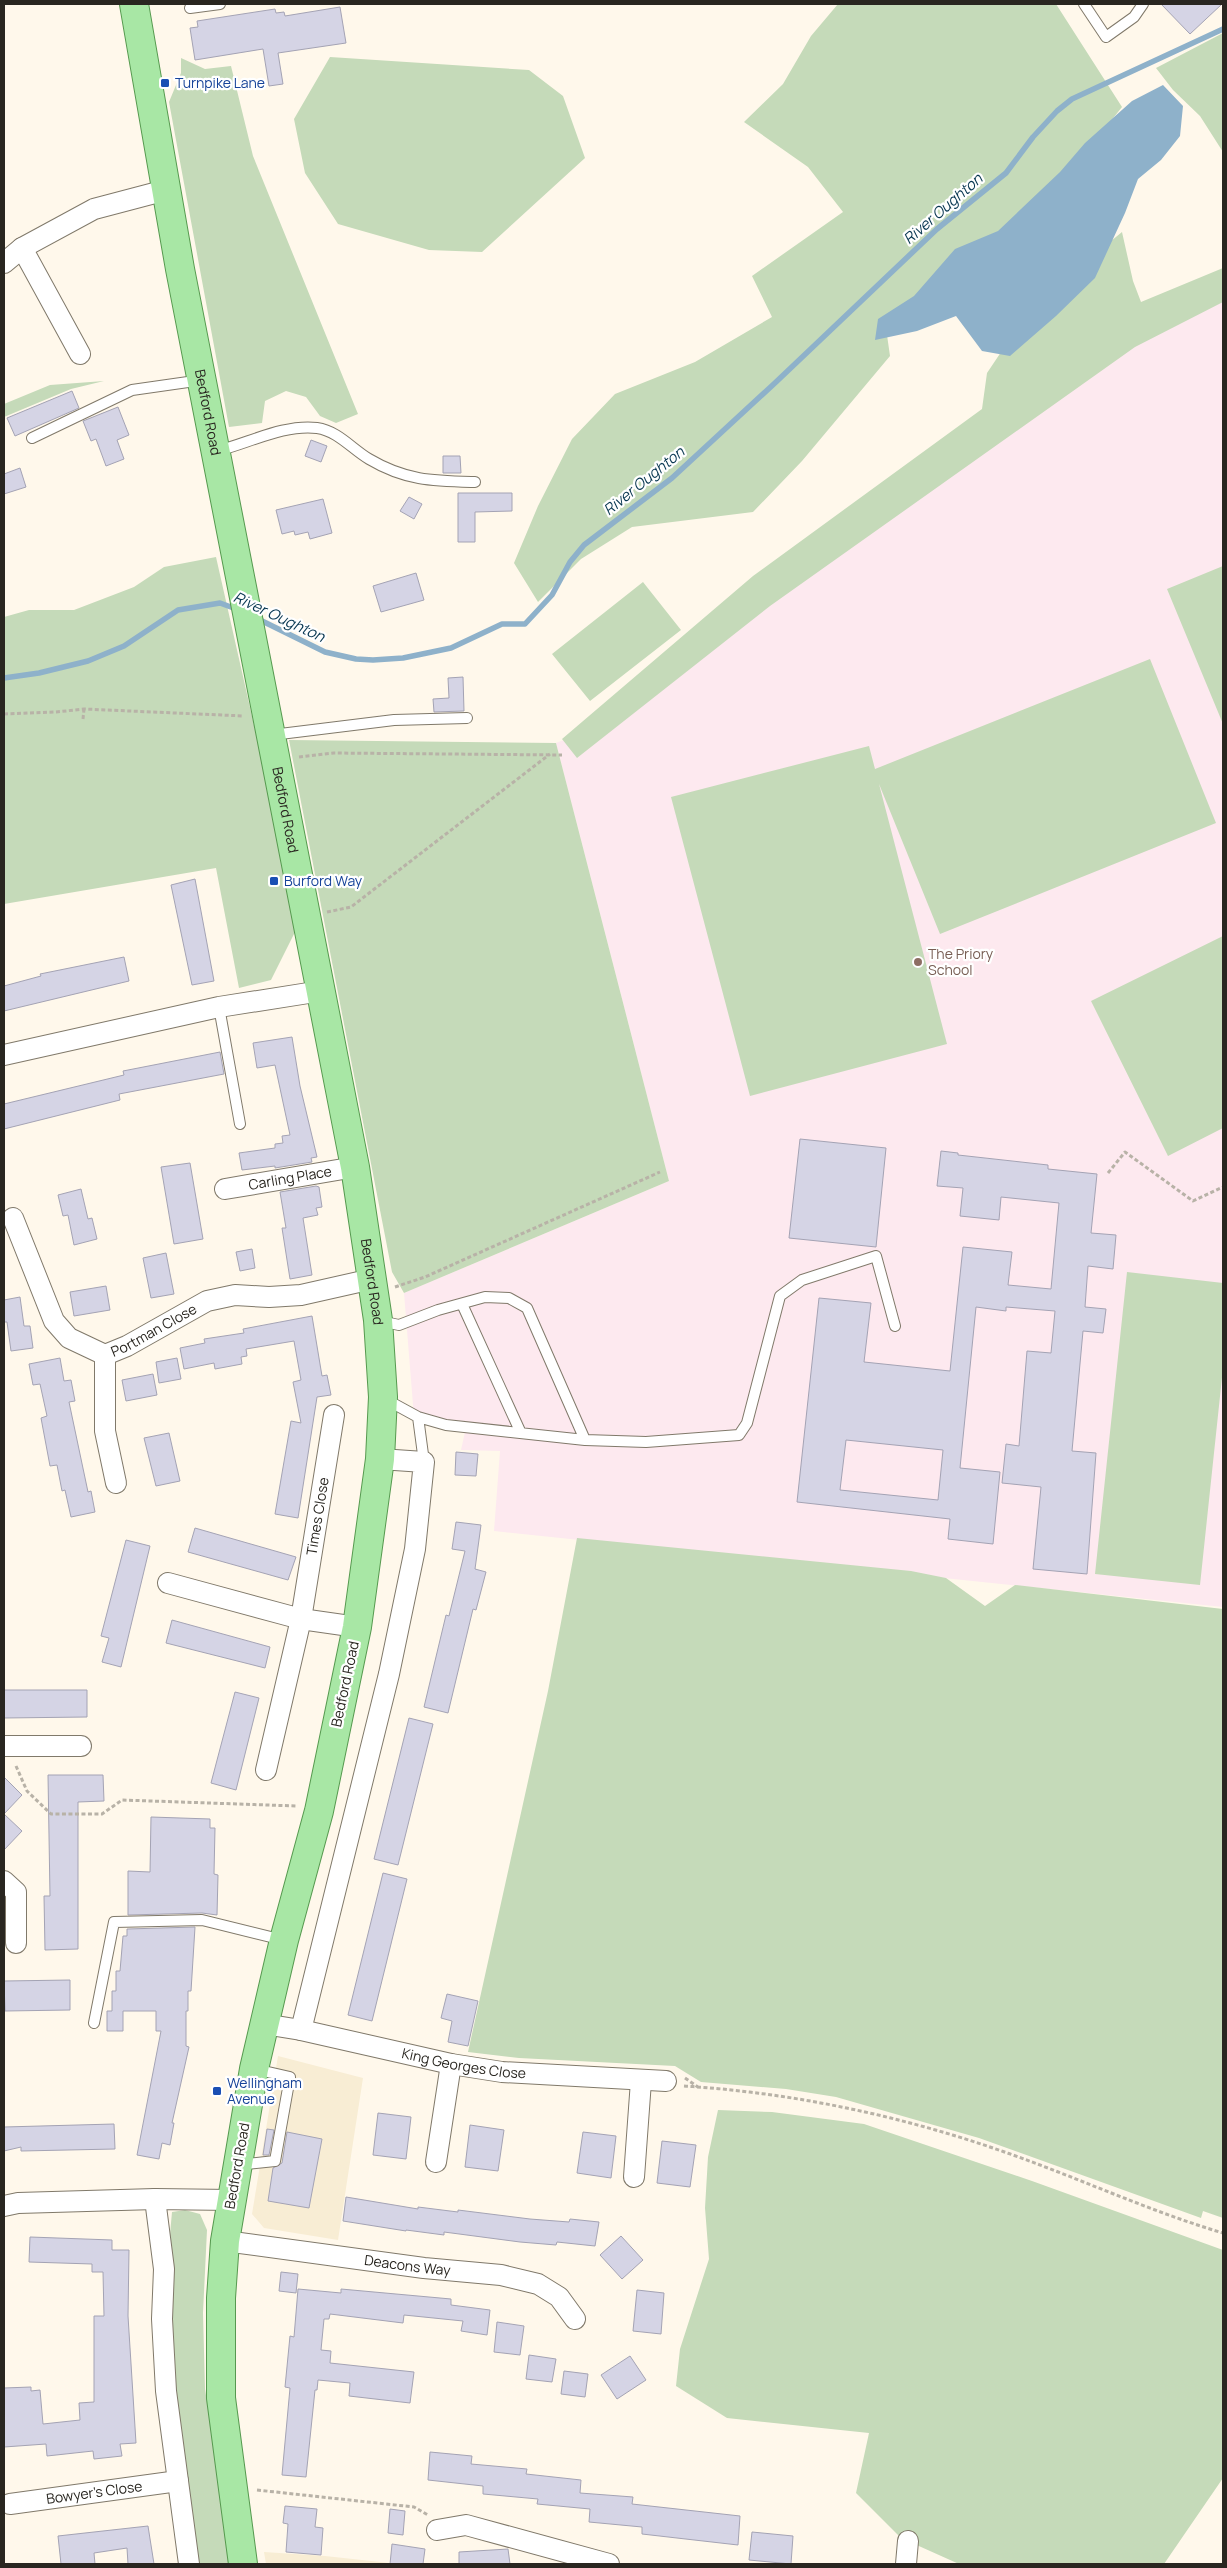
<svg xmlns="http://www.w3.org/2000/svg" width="1227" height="2568" font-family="Manrope,sans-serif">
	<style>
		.built { fill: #f8edd4 }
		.education { fill: #fde9ef }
		.green { fill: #c5dab9 }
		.water { fill: #8eb1ca }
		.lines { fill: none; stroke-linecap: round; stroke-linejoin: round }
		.stream { stroke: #8eb1ca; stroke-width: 5.5 }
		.building { fill: #d5d4e5; stroke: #a4a3b4; fill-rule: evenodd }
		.lane-casing { stroke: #80796a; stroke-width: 12 }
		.street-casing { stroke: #80796a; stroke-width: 22 }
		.primary-casing { stroke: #56994f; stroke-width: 30 }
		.path { stroke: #b8b2a7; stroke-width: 3; stroke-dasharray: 4 2.5; stroke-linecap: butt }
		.lane { stroke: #fff; stroke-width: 10 }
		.street { stroke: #fff; stroke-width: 20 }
		.primary { stroke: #a8e7a5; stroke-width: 28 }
		.transit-dot { fill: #1a4fb4; stroke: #fff; stroke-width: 2 }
		.education-dot { fill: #8d6e63; stroke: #fff; stroke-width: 2 }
		.labels { text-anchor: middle; stroke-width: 4.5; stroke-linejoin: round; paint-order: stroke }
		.transit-label { font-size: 14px; fill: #164399; stroke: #fff; text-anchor: start }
		.street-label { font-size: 14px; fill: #292620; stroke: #fff }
		.education-label { font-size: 14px; fill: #785e54; stroke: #fff; text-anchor: start }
		.water-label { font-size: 15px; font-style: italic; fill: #073650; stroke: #fff }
	</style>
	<rect width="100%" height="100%" fill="#fff8eb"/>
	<path class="built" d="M278,2056L363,2078L338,2240L264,2228L252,2214Z
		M264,2552L325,2556L399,2564H266Z"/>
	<path class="education" d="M1223,294V1607L494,1531L500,1451L461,1450L465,1432L414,1417L404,1293L669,1181L556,743L566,739L925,460Z"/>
	<path class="green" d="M838,4H1056L1122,107L1032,219L886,328L890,356L802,461L753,512L632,527L581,559L538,602L514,563L538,506L572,439L615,394L695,362L772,317L752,276L843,212L808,167L744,122L783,84L811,36Z
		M1223,33V152L1200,116L1173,90L1156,68Z
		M330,57L529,70L563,96L585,158L482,252L429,250L338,224L305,173L294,119Z
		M181,58L205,69L231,66L253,156L358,414L336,423L320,416L306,397L286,391L265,401L262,423L229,427L169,102L181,73Z
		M1122,232L1133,281L1141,302L1223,268V302L1135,347L770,606L577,758L562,739L753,576L982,409L987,373L1032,306Z
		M104,381L71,389L4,417V404L50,385Z
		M216,557L256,734L261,737L297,928L271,980L239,988L216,868L4,904V617L29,610H74L134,587L164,567Z
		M1223,566V724L1167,589Z
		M643,582L681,630L590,701L552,654Z
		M1150,659L1216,823L940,934L879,784L947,1044L750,1096L671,797L869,746L875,769Z
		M289,740L556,743L669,1181L404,1293L392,1272Z
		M1223,936V1128L1168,1156L1091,1001Z
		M1127,1272L1223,1283V1368L1200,1585L1095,1574Z
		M577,1538L911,1571L946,1578L985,1606L1015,1585L1223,1609V2218L1203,2211L1201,2218L979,2138L836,2097L786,2089L701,2082L675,2066L519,2058L468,2052L548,1691Z
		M718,2110L772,2112L864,2124L1032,2181L1223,2250V2478L1164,2564H959L901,2538L856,2493L869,2433L727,2418L676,2386L680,2349L709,2259L705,2208L708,2157Z
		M185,2210L200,2214L207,2230L203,2313L205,2389L233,2564H196C181,2449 160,2328 172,2212Z"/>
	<path class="water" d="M1163,85L1183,106L1180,136L1161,160L1138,179L1125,213L1095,278L1056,316L1010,356L982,351L956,316L917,331L875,340L878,319L914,296L955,249L998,231L1060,172L1085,143L1132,101Z"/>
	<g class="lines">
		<path class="stream" d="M256,618L325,652L356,659L373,660L403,658L451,648L502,624H525L552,595L570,562L584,545L672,478L776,382L937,229L1006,173L1033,137L1057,111L1072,99L1223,29
			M4,678L39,673L88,661L124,646L178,610L220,603L239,610"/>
	</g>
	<path class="building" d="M1161,4H1222L1190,34Z
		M340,7L346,43L278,53L283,84L269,86L263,49L195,60L190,28L198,27L197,21L275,9L276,13L284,12L285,16Z
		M72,391L79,408L15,436L7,418Z
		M118,407L129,435L117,440L124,459L106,466L96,439L91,441L83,421Z
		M311,440L327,446L321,462L305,456Z
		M443,456H460L461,473H443Z
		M20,468L26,487L4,494V474Z
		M458,493H512V511L475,512V542H458Z
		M409,497L422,504L414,519L400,511Z
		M323,499L332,533L310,539L308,532L295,535L294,531L282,534L276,510Z
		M416,573L424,600L381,612L373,586Z
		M463,677L464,711L434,712L433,699L449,698L448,678Z
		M195,879L214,981L192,985L171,885Z
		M124,957L129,981L4,1011V986L41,976L40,974Z
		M292,1037L300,1086L317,1157L311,1158L312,1162L275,1168V1166L242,1170L239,1153L275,1148V1144L283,1143L282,1136L290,1135L275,1065L257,1068L253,1043Z
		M220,1052L224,1074L119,1094L120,1100L4,1129V1104L124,1075L123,1071Z
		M800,1139L886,1148L876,1247L789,1238Z
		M941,1151L958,1153V1155L1048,1165V1169L1097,1174L1091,1233L1116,1235L1113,1269L1088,1266L1085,1307L1106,1309L1103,1333L1083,1331L1072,1451L1096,1453L1087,1574L1033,1569L1041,1487L1002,1483L1006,1444L1019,1446L1027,1351L1051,1353L1055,1311L1006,1307V1311L976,1307L960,1468L1000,1472L993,1544L948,1539L950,1519L797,1502L819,1298L871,1303L864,1362L950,1371L963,1247L1012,1252L1008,1285L1051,1289L1059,1203L1001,1197L999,1220L960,1216L963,1188L937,1186ZM846,1440L943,1450L938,1500L840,1490Z
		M190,1163L203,1239L174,1244L161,1167Z
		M316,1186L319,1187L322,1207L316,1208L318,1215L303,1218L312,1275L290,1279L282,1228H286L280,1192Z
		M81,1189L88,1219L92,1218L97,1239L74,1245L68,1215L63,1216L58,1195Z
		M252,1249L255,1268L240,1271L236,1252Z
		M166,1253L174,1294L151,1298L143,1258Z
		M106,1286L110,1310L74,1316L70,1292Z
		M20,1297L24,1326H30L33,1348L11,1351L7,1322H4V1300Z
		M312,1316L322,1376L327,1375L331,1395L317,1397L298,1518L275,1514L291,1421L301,1423L293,1382L301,1380L294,1341L246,1349L247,1356L241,1357L242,1364L215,1369L214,1363L184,1369L180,1348L205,1343L204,1339L244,1333L243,1329Z
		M60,1358L64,1381L71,1380L75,1401L69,1402L88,1492L91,1491L95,1512L71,1517L65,1490L62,1491L57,1465L50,1466L41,1418L47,1416L40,1384L33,1385L29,1364Z
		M177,1358L181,1379L159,1383L156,1362Z
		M153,1374L157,1395L126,1401L122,1380Z
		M169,1433L180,1481L156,1486L144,1438Z
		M456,1452L478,1454L476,1476L455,1475Z
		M456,1522L481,1525L475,1569L486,1572L476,1610L473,1609L448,1713L424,1707L446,1615L449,1616L465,1551L452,1549Z
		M195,1528L296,1557L288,1580L188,1552Z
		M126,1540L150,1546L121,1667L102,1662L109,1638L101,1636Z
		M172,1620L270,1647L265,1668L166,1643Z
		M4,1690H87V1717L4,1718Z
		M235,1692L259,1698L236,1790L211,1783Z
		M409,1718L433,1724L398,1865L374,1859Z
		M48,1775H103L104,1801L78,1802V1949L45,1950L44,1896H50Z
		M4,1777L22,1795L4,1814L22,1831L4,1850Z
		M151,1817L210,1819V1828H215L214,1874L218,1875L217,1915L202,1913L128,1915V1871L150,1872Z
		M383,1873L407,1879L372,2021L348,2015Z
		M195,1927L191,1991H188V2011H186V2046L189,2047L172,2123H174L170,2145L162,2143L159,2159L137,2155L161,2031H156V2011H123V2031H107V2011H112V1991H116V1971H120L123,1936H127V1929Z
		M70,1980V2010L5,2011L4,1981Z
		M447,1994L478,2001L468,2046L448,2042L452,2021L441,2018Z
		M378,2113L411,2117L406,2159L373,2155Z
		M114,2124L115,2149L21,2151V2147L4,2151V2127Z
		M470,2125L504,2130L498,2171L465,2167Z
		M267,2129L274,2130L269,2155H263Z
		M287,2132L322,2139L309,2208L268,2201L273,2168L282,2163Z
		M583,2132L616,2136L611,2178L577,2173Z
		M662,2141L696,2145L690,2187L657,2183Z
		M346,2197L418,2209V2207L458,2212V2210L530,2219L569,2222L570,2219L599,2222L595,2246L557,2242L556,2245L520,2242L444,2232V2235L406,2230V2231L343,2221Z
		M621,2236L643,2260L622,2279L600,2255Z
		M30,2237L112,2240V2250H129L128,2316L136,2443L120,2444L122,2456L94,2459L93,2451L47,2456L46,2444L4,2447V2388L31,2387V2391L40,2390L43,2424L80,2420L79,2403L94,2402V2316H104L103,2272H92V2264L29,2262Z
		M281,2272L298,2274L296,2293L279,2291Z
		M298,2289L341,2293V2289L451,2299V2305L490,2310L487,2335L461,2331L463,2321L404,2315L403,2323L330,2314L329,2319H324L321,2350L331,2351L330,2363L414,2372L410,2403L349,2396L350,2383L318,2380L317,2390H315L306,2477L282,2475L290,2388L285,2387L290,2336L294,2337Z
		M637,2290L664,2293L661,2334L633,2331Z
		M497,2322L524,2326L520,2355L494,2352Z
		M529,2355L556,2359L552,2382L526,2379Z
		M630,2356L646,2380L617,2399L601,2375Z
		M564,2371L588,2374L585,2397L561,2394Z
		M430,2452L472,2456L471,2464L527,2469L526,2474L581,2480L580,2493L633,2497L632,2504L740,2516L738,2545L642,2534V2527L589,2522L590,2509L537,2504L538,2499L483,2494V2486L428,2480Z
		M285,2506L317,2509L315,2527L323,2528L321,2555L286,2552L288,2524L283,2523Z
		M390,2509L405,2511L403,2535L388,2533Z
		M148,2526L154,2564H128L127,2548L94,2553L95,2564H61L58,2536Z
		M752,2532L793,2536L791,2564L749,2560Z
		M392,2544L425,2549L423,2564H390Z
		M508,2549L510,2564H459V2552Z"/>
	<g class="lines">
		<defs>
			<path id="lane" d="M1084,4L1106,37L1134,17L1143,4
				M190,8L220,4
				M32,438L132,390L202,380
				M217,451C249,443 284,424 317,428C338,431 352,449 369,459C406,481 434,481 475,482
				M272,735L394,720L467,718
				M219,1007L240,1124
				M462,1304L520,1431
				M380,1321L399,1325L438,1310L485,1297L509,1298L527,1308L585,1440
				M385,1399L418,1417L446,1425L585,1440L646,1442L739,1435L747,1423L780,1296L802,1280L876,1256L895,1326
				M418,1417L424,1462
				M94,2023L114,1922L202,1920L283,1940
				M238,2165L275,2161L290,2077L255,2069"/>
			<g id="street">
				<path d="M22,248L80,354"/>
				<path d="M4,263L22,248L94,209L166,190"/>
				<path d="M4,1055L219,1007L321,991"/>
				<path id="s1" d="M225,1189L355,1167"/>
				<path id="s2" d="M13,1218L54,1321L69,1338L105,1355L127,1346L207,1301L235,1295L269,1297L301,1295L372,1279"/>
				<path d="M105,1355V1431L116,1483"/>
				<path d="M168,1583L301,1619L357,1627"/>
				<path d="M4,1746H81"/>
				<path id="s3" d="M266,1770L301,1619L334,1415"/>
				<path d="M4,1881L16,1892V1943"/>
				<path id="s4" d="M264,2024L301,2030L451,2064L502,2072L666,2081"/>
				<path d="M301,2030L389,1674L415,1549L424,1462L380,1459"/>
				<path d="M436,2162L451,2064"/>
				<path d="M634,2177L641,2081"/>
				<path d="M155,2199L164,2269L162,2319L166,2391L189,2564"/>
				<path d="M4,2206L18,2203L155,2199L231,2200"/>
				<path id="s5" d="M225,2241L424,2268L501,2275L538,2284L559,2297L575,2319"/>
				<path id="s6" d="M10,2504L178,2481"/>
				<path d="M437,2530L466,2525L609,2564"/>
				<path d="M906,2564L908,2541"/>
			</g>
			<g id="primary">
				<path id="s7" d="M134,4L180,269L355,1167L378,1320L383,1397L380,1459L357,1627L319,1811L284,1940L254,2069L225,2241L221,2298V2398L243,2564"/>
			</g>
		</defs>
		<use href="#lane" class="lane-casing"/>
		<use href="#street" class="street-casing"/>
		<use href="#primary" class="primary-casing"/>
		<path class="path" d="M4,714L56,712L84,709L244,716
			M83,719L84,709
			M299,757L334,753L562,755
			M327,912L351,907L550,754
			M1108,1173L1125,1152L1193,1201L1223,1187
			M395,1287L425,1277L660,1172
			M16,1766L27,1791L51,1814H102L122,1800L296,1806
			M685,2078L698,2087
			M684,2086C796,2093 907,2117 1013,2155C1083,2180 1152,2212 1223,2233
			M257,2490L414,2507L428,2515"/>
		<use href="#lane" class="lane"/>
		<use href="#street" class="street"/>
		<use href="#primary" class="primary"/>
	</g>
	<g class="transit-dot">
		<rect x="160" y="78" width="10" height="10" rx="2.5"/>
		<rect x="269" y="876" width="10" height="10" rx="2.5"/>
		<rect x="212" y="2086" width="10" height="10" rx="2.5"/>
	</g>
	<circle class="education-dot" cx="918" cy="962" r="5"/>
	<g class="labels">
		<g class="transit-label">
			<text x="175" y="88">Turnpike Lane</text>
			<text x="284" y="886">Burford Way</text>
			<text x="227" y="2088">Wellingham<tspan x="227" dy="16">Avenue</tspan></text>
		</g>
		<g class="street-label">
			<text dy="5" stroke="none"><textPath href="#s7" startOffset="415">Bedford Road</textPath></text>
			<text dy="5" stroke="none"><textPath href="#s7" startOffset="820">Bedford Road</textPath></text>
			<text dy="5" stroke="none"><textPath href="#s1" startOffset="66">Carling Place</textPath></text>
			<text dy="5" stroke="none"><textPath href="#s7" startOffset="1300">Bedford Road</textPath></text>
			<text dy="5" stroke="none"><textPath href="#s2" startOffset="228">Portman Close</textPath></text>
			<text dy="5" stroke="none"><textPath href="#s3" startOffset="259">Times Close</textPath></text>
			<text transform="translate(345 1684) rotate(-78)" y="5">Bedford Road</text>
			<text dy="5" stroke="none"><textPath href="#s4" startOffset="204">King Georges Close</textPath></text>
			<text transform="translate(237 2166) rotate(-80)" y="5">Bedford Road</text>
			<text dy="5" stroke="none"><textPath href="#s5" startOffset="184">Deacons Way</textPath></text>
			<text dy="5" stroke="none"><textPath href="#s6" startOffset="85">Bowyer's Close</textPath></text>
		</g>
		<g class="education-label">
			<text x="928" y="959">The Priory<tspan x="928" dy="16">School</tspan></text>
		</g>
		<g class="water-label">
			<text transform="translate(943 209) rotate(-41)" y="5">River Oughton</text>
			<text transform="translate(644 481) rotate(-39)" y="5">River Oughton</text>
			<text transform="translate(279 617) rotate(25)" y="5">River Oughton</text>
		</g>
	</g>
	<rect width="1227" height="2568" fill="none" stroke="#292620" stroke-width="10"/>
</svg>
